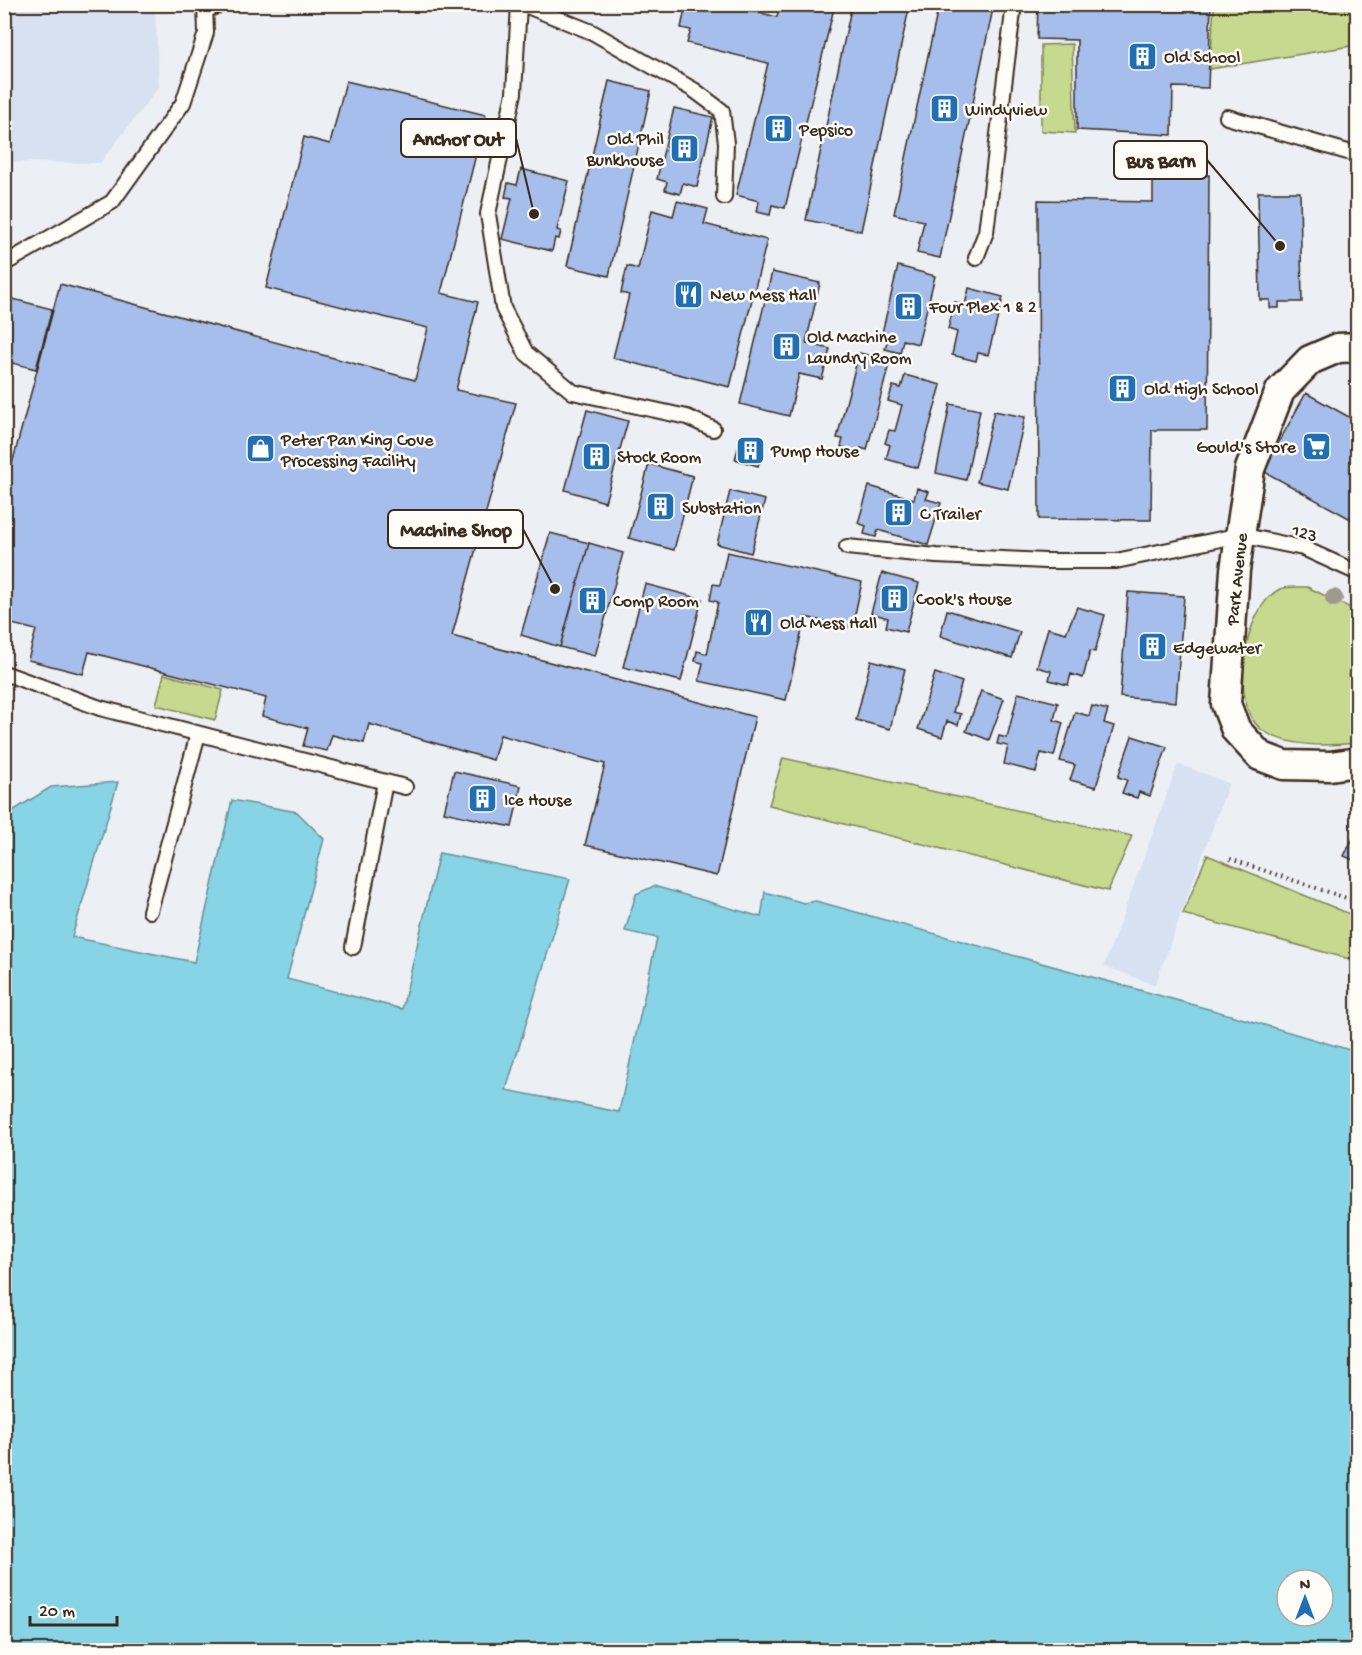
<svg xmlns="http://www.w3.org/2000/svg" width="1362" height="1655" font-family="'Gochi Hand',sans-serif">
	<style>
		.built { fill: #d7e1f2 }
		.green { fill: #c6d98e; stroke: #808256; stroke-width: 1.5 }
		.water { fill: #86d4e5; stroke: #689095; stroke-width: 1.5; fill-rule: evenodd }
		.building { fill: #a6beec; stroke: #3b2a1e; stroke-width: 1.5 }
		.lines { fill: none; stroke-linecap: round; stroke-linejoin: round }
		.lane-casing { stroke: #3b2a1e; stroke-width: 18 }
		.street-casing { stroke: #3b2a1e; stroke-width: 33 }
		.path { stroke: #3b2a1e; stroke-width: 4; stroke-dasharray: 1.5 4.5; stroke-linecap: butt }
		.lane { stroke: #fdfcf7; stroke-width: 14 }
		.street { stroke: #fdfcf7; stroke-width: 28 }
		.tree { fill: #9e9b8e }
		.labels { text-anchor: middle; stroke-width: 5; stroke-linejoin: round; paint-order: stroke }
		.poi-label { font-size: 18px; fill: #3b2a1e; stroke: #fdfcf7; text-anchor: start }
		.street-label { font-size: 18px; fill: #3b2a1e; stroke: #fdfcf7 }
		.leader { fill: none; stroke: #3b2a1e; stroke-width: 2 }
		.callout-dot { fill: #3b2a1e; stroke: #fdfcf7; stroke-width: 2 }
		.callout { fill: #fdfcf7; stroke: #3b2a1e; stroke-width: 2 }
		.callout-label { font-size: 20px; text-anchor: middle; font-weight: bold; fill: #3b2a1e }
	</style>
	<rect width="100%" height="100%" fill="#ecf0f5"/>
	<filter id="ink" filterUnits="userSpaceOnUse"><feTurbulence type="fractalNoise" baseFrequency=".0167" numOctaves="2"/><feDisplacementMap in="SourceGraphic" scale="12" xChannelSelector="R" yChannelSelector="G"/><feConvolveMatrix kernelMatrix="1 2 1 2 8 2 1 2 1" color-interpolation-filters="sRGB"/></filter>
	<g filter="url(#ink)">
		<path class="built" d="M5,4L155,5L159,87L100,163L5,162Z
			M1178,764L1229,783L1155,985L1104,966Z"/>
		<path class="green" d="M1214,5H1357V45L1210,69Z
			M1072,44L1075,133L1041,131V45Z
			M1307,587L1357,611V658L1349,676L1357,680V743C1328,746 1288,748 1262,730C1228,705 1243,607 1280,589C1286,586 1299,587 1307,587Z
			M164,674L223,690L215,720L156,705Z
			M783,758L1132,836L1108,891L769,805Z
			M1207,855L1357,917V961L1183,914Z"/>
		<path class="water" d="M118,782L72,937L194,962L232,800L297,812L324,839L287,979L402,1009L439,853L570,879L506,1090L619,1112L657,938L625,931L636,894L654,886L761,917L765,892L804,903L816,901L1234,1016L1357,1052V1650H5V813L11,812L51,787ZM1287,1580H1323V1616H1287Z"/>
		<path class="building" d="M686,4H725L777,17L780,4H835L785,208L772,205L770,215L757,212L759,201L736,195L768,63L687,43L691,30L681,28Z
			M852,4H910L861,231L806,220Z
			M939,4H994L940,258L917,253L924,221L894,214Z
			M1038,4H1211L1208,88L1173,87L1172,135L1077,130V40L1037,39Z
			M346,81L486,115L441,293L478,302L456,390L516,403L452,636L755,717L717,876L585,845L605,764L500,735L493,760L369,724L364,743L332,735L327,751L303,746L308,728L262,716L266,698L89,652L83,674L28,660L36,630L4,622V494L60,284L415,380L428,328L266,288L304,137L330,144Z
			M609,81L651,91L609,276L567,266Z
			M674,108L713,117L697,187L683,183L680,194L665,190L667,182L657,179Z
			M521,169L569,181L557,230L561,231L559,239L555,238L552,251L502,239L512,198L505,197L508,183L517,185Z
			M1153,175H1209L1207,430H1152L1151,520L1039,519L1038,200L1153,202Z
			M1258,192H1300L1302,302H1279V308H1270V300H1260Z
			M677,201L708,209L704,224L767,240L730,387L613,358L629,295L621,293L627,266L638,269L652,210L673,216Z
			M898,266L935,276L918,344L903,340L900,353L885,349L888,338L881,337Z
			M772,272L820,283L806,343L830,349L822,379L799,374L789,416L740,404Z
			M969,288L1003,297L988,355L978,353L976,361L952,355L957,332L948,329L955,302L965,305Z
			M5,297L52,309L36,369L4,361Z
			M859,353L890,360L867,450L861,448L860,452L841,447L843,439L837,438Z
			M905,375L941,385L918,468L886,459L890,445L885,443L889,430L895,431L902,405L888,401L893,386L901,388Z
			M1306,393L1358,422V523L1263,471Z
			M950,404L980,410L966,480L936,473Z
			M587,410L628,421L605,502L565,490Z
			M994,411L1025,417L1008,489L977,482Z
			M742,435L765,442L758,466L735,459Z
			M649,464L693,476L674,550L629,538Z
			M869,486L914,499L917,488L929,492L926,499L941,503L928,545L878,530L876,537L864,534L866,526L858,523Z
			M730,491L765,500L751,553L717,544Z
			M550,533L589,543L560,647L521,635Z
			M589,543L623,553L595,656L560,647Z
			M727,552L862,582L852,628L805,617L786,700L699,681L703,663L695,661L697,651L707,654L718,602L710,600L713,584L720,585Z
			M882,573L919,583L906,632L886,627L888,618L871,613Z
			M645,584L702,599L681,681L623,667Z
			M1128,592L1184,596L1176,702L1120,697Z
			M1077,607L1105,615L1095,652L1090,651L1083,678L1071,674L1068,685L1049,680L1051,671L1037,667L1048,628L1066,633Z
			M947,610L1020,632L1012,658L940,636Z
			M871,660L905,669L890,729L856,720Z
			M1358,661V678L1351,675Z
			M935,673L962,682L953,712L961,714L958,725L947,721L942,737L918,729Z
			M981,691L1004,699L989,740L966,731Z
			M1018,693L1058,703L1054,720L1063,723L1054,756L1041,753L1036,772L1004,764L1008,746L997,744L999,736L1007,738Z
			M1092,706L1108,710L1104,723L1114,726L1096,787L1070,780L1075,765L1060,761L1075,712L1089,716Z
			M1132,736L1167,747L1150,796L1139,792L1137,798L1122,793L1127,780L1118,777Z
			M454,771L521,786L512,827L444,812Z
			M1358,829V862L1344,856Z"/>
		<g class="lines">
			<defs>
				<path id="lane" d="M519,4L514,93L488,214L503,308L526,353L573,392L687,417L713,429
					M522,4L592,32L694,90L722,111L726,143L724,197
					M206,10L222,4
					M1227,117L1358,155
					M976,258L986,232L1014,4
					M4,264L112,202L183,103L206,33L205,4
					M847,547L936,556L1045,561H1116L1240,535L1303,548L1358,573
					M4,673L100,708L405,787
					M150,911L198,734
					M353,947L385,782"/>
				<path id="street" d="M1358,347L1338,348L1310,360L1280,391L1250,469L1235,570L1226,704L1236,730L1260,756L1284,765L1330,766L1358,762"/>
			</defs>
			<use href="#lane" class="lane-casing"/>
			<use href="#street" class="street-casing"/>
			<path class="path" d="M1230,859L1358,902"/>
			<use href="#lane" class="lane"/>
			<use href="#street" class="street"/>
		</g>
		<circle class="tree" cx="1334" cy="598" r="9"/>
	</g>
	<defs>
		<symbol id="building-square" viewBox="-11 -11 22 22"><rect x="-9" y="-9" width="18" height="18" rx="4" fill="#1f6fb2" stroke="#fdfcf7"/><path d="M-4-6H4V6H1V3H-1V6H-4ZM-2.5-4.3h1.7v1.8h-1.7ZM.8-4.3h1.7v1.8H.8ZM-2.5-1h1.7V.8h-1.7ZM.8-1h1.7V.8H.8Z" fill="#fff"/></symbol>
		<symbol id="restaurant-square" viewBox="-11 -11 22 22"><rect x="-9" y="-9" width="18" height="18" rx="4" fill="#1f6fb2" stroke="#fdfcf7"/><path d="M-5-6h1v4h1v-4h1v4h1v-4h1v5L-1.5 .5V6h-2V.5L-5-1ZM5-6V6H3V1.5H1.5Q1.5-4 5-6Z" fill="#fff"/></symbol>
		<symbol id="supermarket-square" viewBox="-11 -11 22 22"><rect x="-9" y="-9" width="18" height="18" rx="4" fill="#1f6fb2" stroke="#fdfcf7"/><path d="M-6-5.5h2.5l.6 2H6L4.5 2H-2.5L-4.4-4H-6ZM-1.5 3.2a1.3 1.3 0 1 0 .1 0ZM3 3.2a1.3 1.3 0 1 0 .1 0Z" fill="#fff"/></symbol>
		<symbol id="shop-square" viewBox="-11 -11 22 22"><rect x="-9" y="-9" width="18" height="18" rx="4" fill="#1f6fb2" stroke="#fdfcf7"/><path d="M-5-2.5h2.3a2.7 3.5 0 0 1 5.4 0H5L5.5 6h-11ZM-1.5-2.5h3a1.5 2.3 0 0 0-3 0Z" fill="#fff"/></symbol>
	</defs>
	<g fill-rule="evenodd">
		<use href="#building-square" x="1126" y="40" width="33" height="33"/>
		<use href="#building-square" x="928" y="92" width="33" height="33"/>
		<use href="#building-square" x="762" y="112" width="33" height="33"/>
		<use href="#building-square" x="668" y="132" width="33" height="33"/>
		<use href="#restaurant-square" x="672" y="278" width="33" height="33"/>
		<use href="#building-square" x="892" y="290" width="33" height="33"/>
		<use href="#building-square" x="770" y="330" width="33" height="33"/>
		<use href="#building-square" x="1106" y="372" width="33" height="33"/>
		<use href="#supermarket-square" x="1300" y="430" width="33" height="33"/>
		<use href="#shop-square" x="244" y="432" width="33" height="33"/>
		<use href="#building-square" x="734" y="434" width="33" height="33"/>
		<use href="#building-square" x="580" y="440" width="33" height="33"/>
		<use href="#building-square" x="644" y="490" width="33" height="33"/>
		<use href="#building-square" x="882" y="496" width="33" height="33"/>
		<use href="#building-square" x="878" y="582" width="33" height="33"/>
		<use href="#building-square" x="576" y="584" width="33" height="33"/>
		<use href="#restaurant-square" x="742" y="606" width="33" height="33"/>
		<use href="#building-square" x="1136" y="630" width="33" height="33"/>
		<use href="#building-square" x="466" y="782" width="33" height="33"/>
	</g>
	<g class="labels">
		<g class="poi-label">
			<text x="1164" y="62">Old School</text>
			<text x="965" y="115">Windyview</text>
			<text x="799" y="135">Pepsico</text>
			<text x="664" y="144" text-anchor="end">Old Phil<tspan x="664" dy="21">Bunkhouse</tspan></text>
			<text x="710" y="300">New Mess Hall</text>
			<text x="929" y="312">Four Plex 1 &amp; 2</text>
			<text x="807" y="342">Old Machine<tspan x="807" dy="21">Laundry Room</tspan></text>
			<text x="1144" y="394">Old High School</text>
			<text x="281" y="445">Peter Pan King Cove<tspan x="281" dy="21">Processing Facility</tspan></text>
			<text x="1296" y="452" text-anchor="end">Gould's Store</text>
			<text x="771" y="456">Pump House</text>
			<text x="617" y="462">Stock Room</text>
			<text x="682" y="513">Substation</text>
			<text x="920" y="519">C Trailer</text>
			<text x="916" y="604">Cook's House</text>
			<text x="613" y="606">Comp Room</text>
			<text x="780" y="628">Old Mess Hall</text>
			<text x="1173" y="653">Edgewater</text>
			<text x="504" y="805">Ice House</text>
		</g>
		<g class="street-label">
			<text transform="translate(1305 532) rotate(17)" y="6">123</text>
			<text transform="translate(1236 579) rotate(-84)" y="6">Park Avenue</text>
		</g>
	</g>
	<path class="leader" d="M534 214L516 138M1280 246L1207 160M555 589L523 529"/>
	<g class="callout-dot">
		<circle cx="534" cy="214" r="6"/>
		<circle cx="1280" cy="246" r="6"/>
		<circle cx="555" cy="589" r="6"/>
	</g>
	<g class="callout">
		<rect x="401" y="119" width="115" height="38" rx="6"/>
		<rect x="1114" y="141" width="93" height="38" rx="6"/>
		<rect x="388" y="510" width="135" height="38" rx="6"/>
	</g>
	<g class="callout-label">
		<text x="458" y="145">Anchor Out</text>
		<text x="1161" y="167">Bus Barn</text>
		<text x="456" y="536">Machine Shop</text>
	</g>
	<rect width="1362" height="1655" fill="none" stroke="#fdfcf7" stroke-width="24"/>
	<rect x="12" y="12" width="1338" height="1631" fill="none" stroke="#3b2a1e" stroke-width="2" filter="url(#ink)"/>
	<g transform="translate(1305 1598)"><circle r="28" fill="#fdfcf7" stroke="#afa8a0" stroke-width="1.5"/>
	<path d="M0-4.5L10 22L0 15L-10 22Z" fill="#1f6fb2"/>
	<text y="-9" font-size="16" font-weight="bold" text-anchor="middle" fill="#3b2a1e">N</text>
	</g>
	<path d="M30 1616v9h87v-9" fill="none" stroke="#3b2a1e" stroke-width="3"/>
	<text x="39" y="1616" font-size="18" fill="#3b2a1e" stroke="#fdfcf7" stroke-width="4.5" paint-order="stroke">20 m</text>
</svg>
